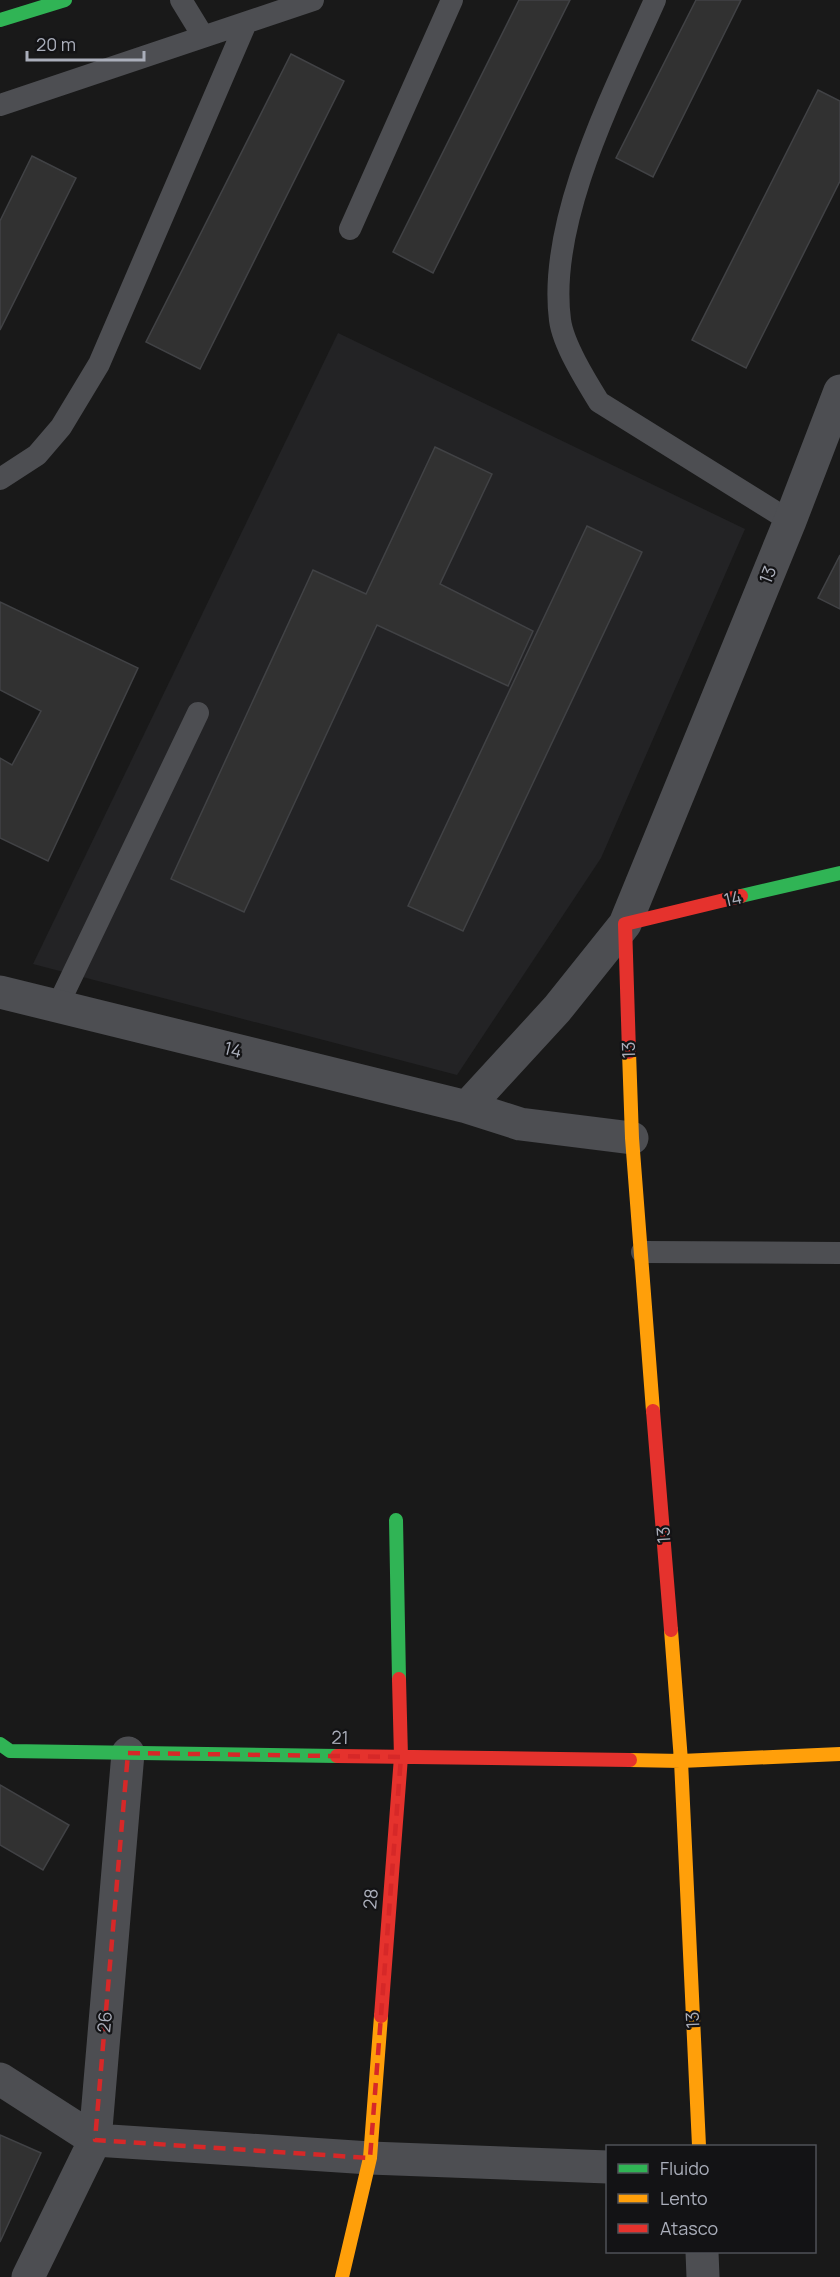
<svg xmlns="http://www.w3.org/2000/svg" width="840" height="2277" font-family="Manrope,sans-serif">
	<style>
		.built { fill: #232325 }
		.building { fill: #313131; stroke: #414245; stroke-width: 1.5 }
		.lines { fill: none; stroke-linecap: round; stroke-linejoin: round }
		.lane { stroke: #4d4e52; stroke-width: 22 }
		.street { stroke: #4d4e52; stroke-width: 33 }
		.fast { stroke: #30b455; stroke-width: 14 }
		.slow { stroke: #ff9f0a; stroke-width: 14 }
		.jam { stroke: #e5322d; stroke-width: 14 }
		.marked { fill: none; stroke: #d62828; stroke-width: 4.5; stroke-dasharray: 12 8; stroke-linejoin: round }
		.labels { text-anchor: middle; stroke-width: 4.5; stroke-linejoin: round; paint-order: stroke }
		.street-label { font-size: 18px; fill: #aaaeba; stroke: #131315 }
	</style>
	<rect width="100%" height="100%" fill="#191919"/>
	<path class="built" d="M338,333L745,529L601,858L457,1075L33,964Z"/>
	<path class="building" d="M519,0H570L433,273L393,252Z
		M696,0H741L653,177L616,158Z
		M291,54L344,81L200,369L146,342Z
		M818,90L840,101V181L746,368L692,340Z
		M32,156L76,178L0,330V221Z
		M435,447L492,474L440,584L533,631L508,686L377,625L244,912L171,879L313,570L366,594Z
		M587,526L642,552L463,931L408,906Z
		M840,555V609L818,598Z
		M0,602L138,668L48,861L0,838V758L12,765L41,711L0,690Z
		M0,1785L69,1825L43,1870L0,1845Z
		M0,2135L41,2153L0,2242Z"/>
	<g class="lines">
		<path class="lane" d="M181,0L203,36
			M655,0C615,90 547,220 560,320C563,344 586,381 599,402L790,521
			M0,105L313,0
			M350,229L452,0
			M0,479L37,455L61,427L99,364L246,23
			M57,1007L198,713
			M642,1252L840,1253"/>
		<path class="street" d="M0,992L467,1107L520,1124L632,1138
			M467,1107L557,1009L625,924L790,521L840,391
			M0,2079L95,2140L370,2158L608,2167
			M702,2252L703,2277
			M28,2277L95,2140L128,1753"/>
		<path class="fast" d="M0,20L65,0
			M741,896L840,873
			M396,1520L399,1679
			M0,1744L10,1751L337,1756"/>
		<path class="slow" d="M629,1052L632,1138L653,1411
			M671,1630L681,1761L699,2146
			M630,1760L681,1761L840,1754
			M342,2277L370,2158L381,2016"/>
		<path class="jam" d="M629,1052L625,924L741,896
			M653,1411L671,1630
			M337,1756L630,1760
			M381,2016L401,1757L399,1679"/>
	</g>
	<path class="marked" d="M128,1753L401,1757L370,2158L95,2140Z"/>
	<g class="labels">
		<g class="street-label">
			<text transform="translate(768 575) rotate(-68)" y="6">13</text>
			<text transform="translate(733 899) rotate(-13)" y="6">14</text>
			<text transform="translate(233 1050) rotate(14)" y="6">14</text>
			<text transform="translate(629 1050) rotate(-92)" y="6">13</text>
			<text transform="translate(664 1535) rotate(-94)" y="6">13</text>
			<text transform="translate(340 1738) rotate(1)" y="6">21</text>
			<text transform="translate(371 1899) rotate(-85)" y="6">28</text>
			<text transform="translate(693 2020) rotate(-93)" y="6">13</text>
			<text transform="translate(105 2022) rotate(-85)" y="6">26</text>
		</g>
	</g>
	<rect x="606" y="2145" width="210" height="108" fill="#131315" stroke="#4f5157" stroke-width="1.5"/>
	<rect x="618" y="2164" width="30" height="9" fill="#30b455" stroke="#4f5157" stroke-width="1.5"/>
	<text x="660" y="2175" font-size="18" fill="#aaaeba">Fluido</text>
	<rect x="618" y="2194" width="30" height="9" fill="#ff9f0a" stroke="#4f5157" stroke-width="1.5"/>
	<text x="660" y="2205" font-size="18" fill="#aaaeba">Lento</text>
	<rect x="618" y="2224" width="30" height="9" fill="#e5322d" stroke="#4f5157" stroke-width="1.5"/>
	<text x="660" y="2235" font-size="18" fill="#aaaeba">Atasco</text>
	<path d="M27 51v9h117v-9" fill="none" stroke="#aaaeba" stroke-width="3"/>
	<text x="36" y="51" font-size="18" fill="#aaaeba" stroke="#131315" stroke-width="4.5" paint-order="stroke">20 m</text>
</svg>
